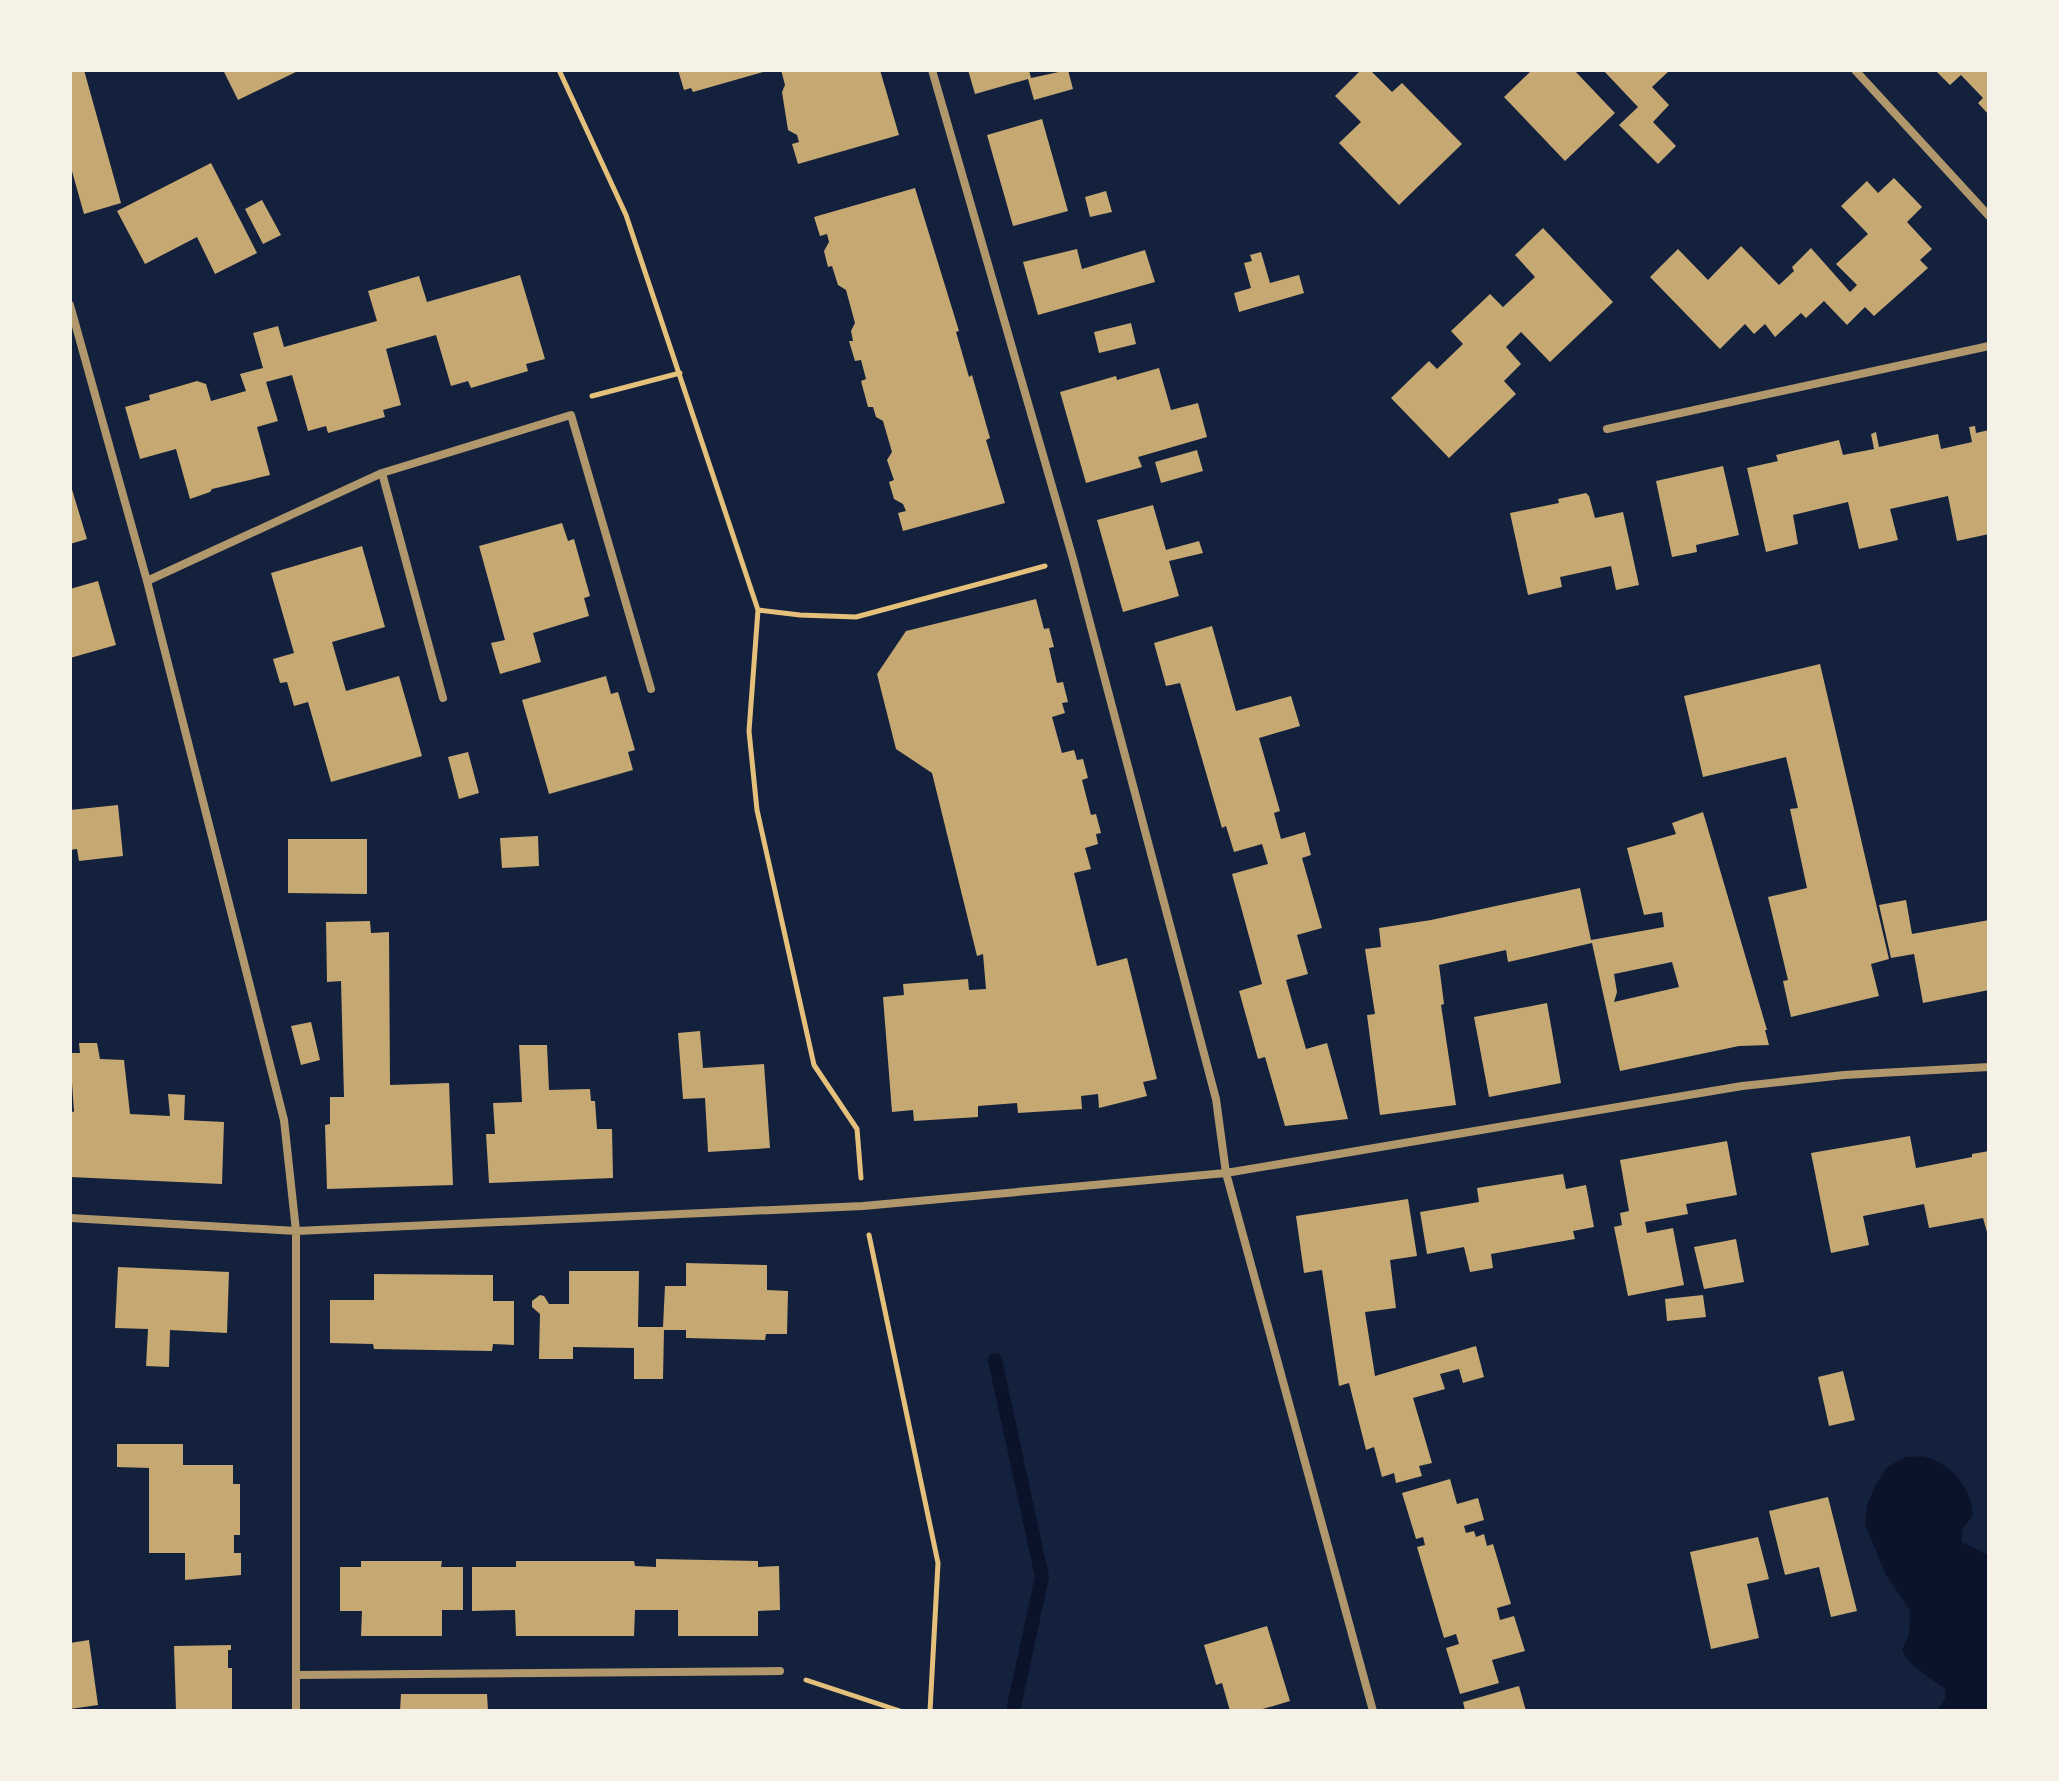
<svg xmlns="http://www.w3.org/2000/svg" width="2059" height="1781" font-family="Jost,sans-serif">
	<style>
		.water { fill: #0b132b }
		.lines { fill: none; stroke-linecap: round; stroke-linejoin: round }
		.stream { stroke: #0b132b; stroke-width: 14 }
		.building { fill: #c6a872; fill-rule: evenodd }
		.path { stroke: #e5c07b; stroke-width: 5 }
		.minor { stroke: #b1986c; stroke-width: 8 }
	</style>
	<rect width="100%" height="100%" fill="#14213d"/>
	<path class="water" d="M1905,1457C1911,1457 1919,1456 1925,1457C1953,1463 1972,1490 1973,1516L1963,1528L1961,1542L1989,1555V1711H1937L1945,1699V1689L1913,1666L1902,1651L1909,1634L1910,1611L1885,1573L1865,1524L1867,1505L1874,1488L1887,1467Z"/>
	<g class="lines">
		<path class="stream" d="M995,1360L1042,1577L1013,1711"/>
	</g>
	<path class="building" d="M73,70H84L121,203L84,214L70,164V71Z
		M223,70H300L238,100Z
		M678,70H767V71L693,92L691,88L684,90Z
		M781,70H880L899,135L798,164L792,144L799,142L797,135L788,130L782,92L785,85Z
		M968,70H1029L1031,78L1068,70L1073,89L1034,100L1028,79L975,94Z
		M1361,70H1370L1392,92L1402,83L1462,144L1399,205L1339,143L1361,122L1335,96Z
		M1532,70H1574L1615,113L1565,161L1504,97Z
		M1603,70H1670L1652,87L1669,105L1653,122L1676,146L1658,164L1619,125L1638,107Z
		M1935,70H1989V115L1978,103L1983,98L1961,75L1950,85Z
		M1042,119L1068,211L1013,226L987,135Z
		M211,163L257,253L215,274L197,237L145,264L117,211Z
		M1894,178L1922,207L1907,222L1932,249L1920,260L1928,268L1874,316L1865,307L1847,325L1824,301L1806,318L1801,313L1775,337L1765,324L1754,334L1745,324L1720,349L1650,277L1678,249L1708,280L1741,246L1779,285L1794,271L1792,267L1811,248L1850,292L1857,285L1836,264L1868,234L1841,206L1867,181L1878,193Z
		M915,188L959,331L956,332L969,377L972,375L990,438L986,440L1005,503L903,531L898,513L906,511L903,504L894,499L889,482L894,480L887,460L892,452L883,421L876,417L873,407H868L861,381L866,379L861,360L855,361L849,341H853L851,331L855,323L846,290L838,285L832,266L828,267L824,251L829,242L827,234L820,236L814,217Z
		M1106,191L1112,212L1090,217L1085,197Z
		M262,200L281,235L263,244L245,209Z
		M1543,228L1613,302L1550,362L1521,332L1506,347L1521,364L1504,381L1516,394L1449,458L1391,398L1429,361L1437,369L1463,344L1451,331L1490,294L1503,307L1535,277L1515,255Z
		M1077,249L1082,269L1145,250L1155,282L1038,315L1023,262Z
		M1261,252L1270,283L1299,275L1304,293L1239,312L1234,293L1251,288L1244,263L1252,261L1250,255Z
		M520,275L545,359L526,364L528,371L471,388L468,381L451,386L436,335L386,349L401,405L383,410L385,417L328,433L326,426L308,431L292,375L266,382L278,421L257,427L270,475L212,489L210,492L190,499L176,449L140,459L125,407L150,400L149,395L197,381L206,384L211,401L246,391L240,374L263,368L253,333L278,326L284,347L377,321L368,291L419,276L427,302Z
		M1131,323L1136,344L1099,353L1094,332Z
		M1159,368L1171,410L1198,403L1207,437L1138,457L1142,467L1086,483L1060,392L1116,376L1117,380Z
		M1975,426L1976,433L1989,430V534L1957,541L1948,496L1890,509L1898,540L1859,549L1848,502L1793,515L1798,544L1766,552L1747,468L1778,461L1776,455L1839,440L1843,455L1874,449L1871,434L1876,432L1879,447L1938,434L1941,449L1972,442L1969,427Z
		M1197,450L1203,471L1161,483L1155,462Z
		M1723,466L1739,535L1696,545L1697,552L1672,557L1656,481Z
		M70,483L87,539L70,544Z
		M1586,493L1589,496L1595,518L1623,512L1639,585L1616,590L1611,566L1560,577L1562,587L1528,595L1510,513L1559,503L1558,499Z
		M1153,505L1166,550L1199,541L1203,553L1169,561L1179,596L1123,612L1097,520Z
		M562,523L568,541L574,539L590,596L584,598L589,616L533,633L541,662L500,674L491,643L505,640L479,546Z
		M362,546L385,627L332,642L346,691L399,676L422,756L331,782L308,702L294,706L287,682L280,683L273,659L294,653L271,573Z
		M98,581L116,645L70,658V589Z
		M1036,599L1044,629L1049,628L1054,647L1049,648L1057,683L1063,682L1068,702L1062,703L1065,713L1052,717L1062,753L1074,750L1077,760L1083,759L1088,778L1082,780L1091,815L1096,814L1101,833L1096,834L1098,844L1085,848L1091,869L1074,873L1097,966L1127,958L1157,1079L1143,1082L1147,1096L1099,1108L1098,1094L1081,1096L1082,1109L1018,1113L1017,1103L978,1106V1117L914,1121L913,1110L892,1112L883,997L904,995L903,984L968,979L969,990L986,989L983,954L977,956L932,773L896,749L877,674L906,631Z
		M1212,626L1236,711L1291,696L1300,726L1259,738L1280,811L1274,813L1281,839L1305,832L1311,855L1302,858L1322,928L1297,935L1308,974L1286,980L1306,1049L1327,1043L1348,1119L1285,1126L1265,1057L1258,1059L1239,991L1262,984L1232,874L1268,864L1262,844L1234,852L1226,826L1222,828L1180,683L1166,686L1154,643Z
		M1820,664L1889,959L1871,964L1879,996L1791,1017L1783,981L1788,980L1768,897L1807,888L1790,809L1798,808L1786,757L1703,777L1684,696Z
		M606,676L611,694L618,692L635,750L628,752L633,770L549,794L522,700Z
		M468,752L479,793L459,799L448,757Z
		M118,805L123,856L79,861L77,849L70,850V810Z
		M1703,812L1767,1030H1765L1769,1045L1739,1046L1620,1071L1592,943L1508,962L1506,950L1439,965L1444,1004L1441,1005L1456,1105L1380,1115L1367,1015L1375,1014L1365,949L1381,947L1379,928L1431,920L1580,888L1591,940L1664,927L1662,912L1644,915L1627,848L1676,834L1672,823ZM1672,962L1679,987L1614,1002L1617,992L1614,974Z
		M538,836L539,866L502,868L500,838Z
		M288,839H367V894L288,893Z
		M1906,900L1912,934L1989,920V990L1923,1003L1914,954L1891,958L1879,905Z
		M370,921L371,933L389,932L390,1085L449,1083L453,1185L327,1189L325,1125L330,1124V1097H344L341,981L327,982L326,922Z
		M1547,1003L1561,1083L1489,1097L1474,1017Z
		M311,1022L320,1060L301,1065L291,1026Z
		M700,1031L703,1068L764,1064L770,1148L708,1152L705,1098L683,1099L678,1033Z
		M79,1043H97L100,1059L124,1060L130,1114L170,1116L168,1094L185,1095L184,1120L224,1122L222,1184L70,1177V1111L74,1112L70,1053H80Z
		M519,1045H547L549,1090L590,1089L591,1101H595L597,1129H612L613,1178L489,1183L486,1134H495L493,1103L522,1102Z
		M1910,1136L1916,1168L1972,1157V1154L1989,1151V1239L1983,1218L1929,1228L1924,1204L1863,1216L1869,1245L1831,1253L1811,1153Z
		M1727,1141L1737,1195L1686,1204L1688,1214L1645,1222L1647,1233L1673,1228L1684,1285L1628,1296L1614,1227L1622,1225L1620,1213L1629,1211L1620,1160Z
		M1563,1174L1566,1189L1586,1185L1594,1227L1573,1231L1575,1239L1491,1254L1493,1268L1470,1272L1464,1247L1427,1254L1420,1212L1479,1202L1477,1188Z
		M1408,1199L1417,1256L1390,1260L1396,1308L1365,1312L1375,1376L1476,1346L1484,1377L1463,1383L1459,1369L1440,1374L1445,1389L1413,1398L1432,1463L1419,1466L1422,1476L1396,1483L1394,1473L1382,1477L1374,1447L1366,1450L1349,1383L1339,1386L1322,1270L1304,1273L1296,1216Z
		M1736,1239L1744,1282L1704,1289L1694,1247Z
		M686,1263L767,1265V1290L788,1291L787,1334H766L765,1340L686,1338V1330H664L663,1379H634V1348L573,1347V1359H539L540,1314L532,1307V1301L540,1295L544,1296L549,1304H569V1271H639L638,1327H663L665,1286H686Z
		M118,1267L229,1272L227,1333L170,1330L169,1367L146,1366L148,1329L115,1328Z
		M374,1274L493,1275V1301H514V1345L493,1344L492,1351L374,1349L373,1344L330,1343V1300H374Z
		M1703,1295L1706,1317L1667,1321L1665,1299Z
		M1843,1371L1855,1420L1829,1426L1818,1377Z
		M117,1444H183V1465H233V1484H240V1535H234V1553H241V1575L185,1580V1553H149V1468L117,1467Z
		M1450,1479L1457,1504L1478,1498L1484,1520L1464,1526L1466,1533L1474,1531L1476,1537L1484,1534L1487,1546L1493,1544L1511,1604L1497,1608L1500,1620L1514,1616L1525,1651L1492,1660L1499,1683L1460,1694L1446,1648L1459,1644L1456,1634L1444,1638L1417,1547L1425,1545L1423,1537L1416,1539L1402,1493Z
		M1828,1497L1857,1611L1831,1617L1819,1567L1785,1575L1769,1511Z
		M1758,1537L1769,1579L1747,1584L1759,1638L1711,1649L1690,1552Z
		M656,1559L758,1561V1567L779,1566L780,1610L758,1611V1636H678V1610H635L634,1636H516L515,1610L472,1611V1567H516V1561H634L635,1566L656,1567Z
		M361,1561H442L441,1567H463V1610H442V1636H361L362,1611H340V1567H361Z
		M1267,1626L1290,1701L1256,1711H1230L1222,1683L1216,1685L1204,1645Z
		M89,1640L98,1705L70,1709V1643Z
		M231,1645V1650H228V1668H232V1711H176L174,1646Z
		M1519,1686L1526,1711H1465L1463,1702Z
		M401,1694H487L488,1711H400Z"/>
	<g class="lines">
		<path class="path" d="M559,70L626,215L758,610L749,731L757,810L814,1065L857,1129L861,1178
			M592,396L680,373
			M758,610L800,615L856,617L1045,566
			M869,1235L938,1563L930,1711
			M806,1680L900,1711"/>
		<path class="minor" d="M932,70L1073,559L1216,1099L1226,1173L1373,1711
			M1855,70L1989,216
			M70,305L147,581L284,1120L296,1231V1711
			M1607,429L1989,346
			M382,473L443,698
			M147,581L382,473L571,415L651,689
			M70,1218L296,1231L863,1206L1226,1173L1742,1086L1844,1075L1989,1067
			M296,1675L780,1671"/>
	</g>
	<rect width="2059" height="1781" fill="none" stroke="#f6f1e7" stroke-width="144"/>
</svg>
